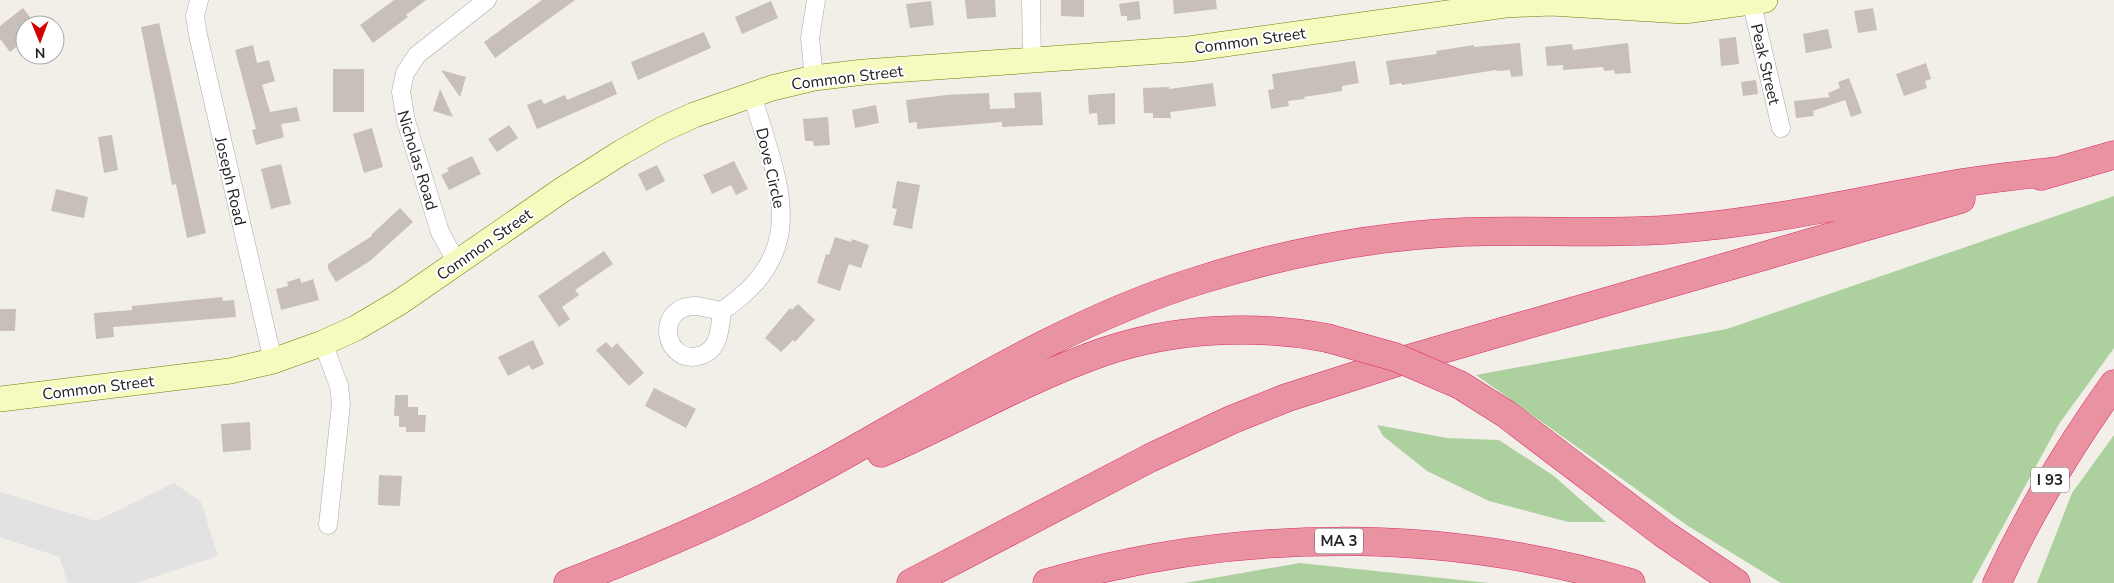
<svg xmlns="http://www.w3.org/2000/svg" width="2114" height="583" font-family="'Nunito Sans',sans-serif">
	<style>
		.forest { fill: #add19e }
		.parking { fill: #e2e2e2 }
		.building { fill: #c7bfb8 }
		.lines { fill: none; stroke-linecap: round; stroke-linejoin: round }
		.street-casing { stroke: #a9a9a9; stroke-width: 19 }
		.secondary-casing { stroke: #707d05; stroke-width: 26 }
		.highway-casing { stroke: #dc2a67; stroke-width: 29 }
		.street { stroke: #fff; stroke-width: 18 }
		.secondary { stroke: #f7fabf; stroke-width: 25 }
		.highway { stroke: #e892a2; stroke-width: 28 }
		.highway-bridge-casing { stroke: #dc2a67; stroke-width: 29; stroke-linecap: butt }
		.highway-bridge { stroke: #e892a2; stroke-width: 28 }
		.labels { text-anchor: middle; stroke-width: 4; stroke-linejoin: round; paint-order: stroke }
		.shield { fill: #fff; stroke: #646464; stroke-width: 1 }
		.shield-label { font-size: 15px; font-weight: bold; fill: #222 }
		.street-label { font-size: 16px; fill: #222; stroke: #fff }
	</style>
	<rect width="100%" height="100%" fill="#f2efe9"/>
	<path class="forest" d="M2114,196V348L2059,424L1972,583H1781L1688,526L1476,375L1727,329Z
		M1377,425L1447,438L1499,440L1554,476L1606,522H1568L1489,501L1427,471L1383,436Z
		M2114,435V583H2037L2072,493Z
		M1300,563L1489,583H1185Z"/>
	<path class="parking" d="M174,483L201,502L218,556L136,583H68L59,557L0,537V492L96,521Z"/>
	<path class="building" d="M394,0H426L406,15L408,17L373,43L360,25Z
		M542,0H575L495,58L484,42Z
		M965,0H995L996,17L967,19Z
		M1061,0H1084V17L1061,16Z
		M1173,0H1216L1217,9L1174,14Z
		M771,1L778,18L742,34L735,17Z
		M931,1L934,25L910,28L906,4Z
		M1139,1L1141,19L1127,21V16H1121L1119,4Z
		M23,8L36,25H25V40L10,52L0,39V26Z
		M1873,8L1877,30L1858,33L1854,11Z
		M159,23L206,233L187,238L176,184L172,185L141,27Z
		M1828,29L1832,48L1806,53L1803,34Z
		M704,32L711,48L638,80L631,62Z
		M1736,37L1739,64L1721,66L1719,39Z
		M1520,43L1523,76L1511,77L1510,70L1497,71L1496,70L1402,85L1401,83L1390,85L1386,61L1437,54L1436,51L1474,45V47Z
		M1628,43L1631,73L1615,74L1614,70L1604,71L1603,67L1563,70V65L1547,66L1545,47L1572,44L1573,50Z
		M253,45L257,63L269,60L275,81L262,85L270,112L297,107L300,121L281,124L284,137L256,145L252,130L256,129L235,50Z
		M1355,61L1359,83L1342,86V91L1304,97L1305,99L1288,101L1289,106L1271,109L1268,90L1274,89L1272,74Z
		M1926,63L1931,79L1925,81L1927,88L1904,96L1896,74Z
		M333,69H364V112H333Z
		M441,70L466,77L460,97Z
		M1849,78L1862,113L1851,117L1845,100L1813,111L1814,116L1796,118L1794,101L1830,97L1828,93L1840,88L1838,82Z
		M1756,80L1758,94L1743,96L1741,82Z
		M612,81L617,94L537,129L527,105L541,99L544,104L565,95L567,100Z
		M1213,83L1216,106L1170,112L1171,118H1153V113H1144L1143,88L1169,87V89Z
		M440,89L453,117L433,111Z
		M1041,92L1043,125L1002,127V122L917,129V122L909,123L906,100L946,95L989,93L990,109L1015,108L1014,93Z
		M1115,93V124L1098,125L1097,113L1089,114L1088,95Z
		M876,105L879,123L855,128L852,110Z
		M828,117L830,145L814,146L813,141H805L803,119Z
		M509,125L518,138L497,152L488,139Z
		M372,128L383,167L364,173L353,134Z
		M112,135L118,170L104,173L98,137Z
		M472,156L481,174L449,190L441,175L449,171L447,168Z
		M734,161L748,189L736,195L731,185L712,194L703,175Z
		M281,164L291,204L271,209L261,169Z
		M657,165L665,181L646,191L638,174Z
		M897,181L920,185L912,229L893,225L897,209L892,208Z
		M56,189L88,197L84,218L51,211Z
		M400,208L413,222L370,261L336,282L328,269V264L372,236L371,235Z
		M835,237L851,242L852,239L869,245L861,268L849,264L840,291L817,283L826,254L829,255Z
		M604,251L613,264L575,290L579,295L562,307L570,319L559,327L538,296Z
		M300,278L301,283L313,279L319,300L281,310L276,289L288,286L287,282Z
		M222,297L223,301L234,300L236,317L113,327L114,337L96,339L94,313L132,310V306Z
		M798,304L815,320L795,342L793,340L781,352L765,338L790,308L792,310Z
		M0,309H16L15,331H0Z
		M533,340L544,364L532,370L529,365L508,376L498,357Z
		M606,342L612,348L617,343L644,373L629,386L596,350Z
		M654,388L696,409L686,428L645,406Z
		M395,395H408V407H418V415H426L425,432H406V427H399V416H394Z
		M250,422L251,450L223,452L221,424Z
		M379,475L402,476L400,506L378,505Z"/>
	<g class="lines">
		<defs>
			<path id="street" d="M199,0L195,16L198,35L273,361
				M1031,0L1032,61
				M1751,0L1781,128
				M814,78L810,38L816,0
				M457,263L440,232L406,121L401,92L405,73L417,55L487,0
				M697,306L722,311C721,321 720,333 716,342C713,348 708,353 702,355C664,368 652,305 697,306Z
				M722,311C814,249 777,182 752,94
				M323,343L339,386L341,404L328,525"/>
			<path id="secondary" d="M0,399L230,371L273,361L323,343L356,328L400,302L562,190L622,152L663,129L694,115L772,88L814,78L864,72L1189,49L1505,5L1551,3L1684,11L1765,0"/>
			<path id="highway" d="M2041,176L2114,155
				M1460,385L1506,414L1664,534L1736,583
				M881,453C955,421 1026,379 1103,352C1174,328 1254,324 1327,338
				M568,583C651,551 734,516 812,473C937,405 1063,322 1200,280C1285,253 1374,236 1463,232C1534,229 1605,235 1676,229C1771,222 1863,200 1956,184C1990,178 2024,175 2058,171
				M911,583L1150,458L1231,420L1286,398L1398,362L1961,199
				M1047,583C1238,528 1440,527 1631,583
				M1997,583C2029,513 2069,447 2114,384"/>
		</defs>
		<use href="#street" class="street-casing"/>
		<use href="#secondary" class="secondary-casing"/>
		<use href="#highway" class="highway-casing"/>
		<use href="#street" class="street"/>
		<use href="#secondary" class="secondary"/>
		<use href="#highway" class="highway"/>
		<defs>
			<path id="highway-bridge" d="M1327,338L1395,357L1460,385"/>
		</defs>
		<use href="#highway-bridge" class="highway-bridge-casing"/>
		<use href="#highway-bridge" class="highway-bridge"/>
	</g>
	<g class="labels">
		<g class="shield">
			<rect x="2031" y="467.5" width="38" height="25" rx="4"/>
			<rect x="1315" y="528.5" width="48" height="25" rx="4"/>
		</g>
		<g class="shield-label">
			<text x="2050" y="485">I 93</text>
			<text x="1339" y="546">MA 3</text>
		</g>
		<g class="street-label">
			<text transform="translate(1250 40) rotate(-8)" y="6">Common Street</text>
			<text transform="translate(1766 64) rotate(77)" y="6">Peak Street</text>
			<text transform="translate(847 77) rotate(-7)" y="6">Common Street</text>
			<text transform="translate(418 160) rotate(73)" y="6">Nicholas Road</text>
			<text transform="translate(771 168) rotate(77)" y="6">Dove Circle</text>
			<text transform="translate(231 181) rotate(77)" y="6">Joseph Road</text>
			<text transform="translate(484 244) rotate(-35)" y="6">Common Street</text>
			<text transform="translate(98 387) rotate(-7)" y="6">Common Street</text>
		</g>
	</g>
	<g transform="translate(40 40) rotate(179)"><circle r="24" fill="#ffffff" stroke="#a7a7a7"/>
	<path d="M0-4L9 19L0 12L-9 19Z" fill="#d40000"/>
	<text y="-8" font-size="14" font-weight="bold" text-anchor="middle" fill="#222222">N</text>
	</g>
</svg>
